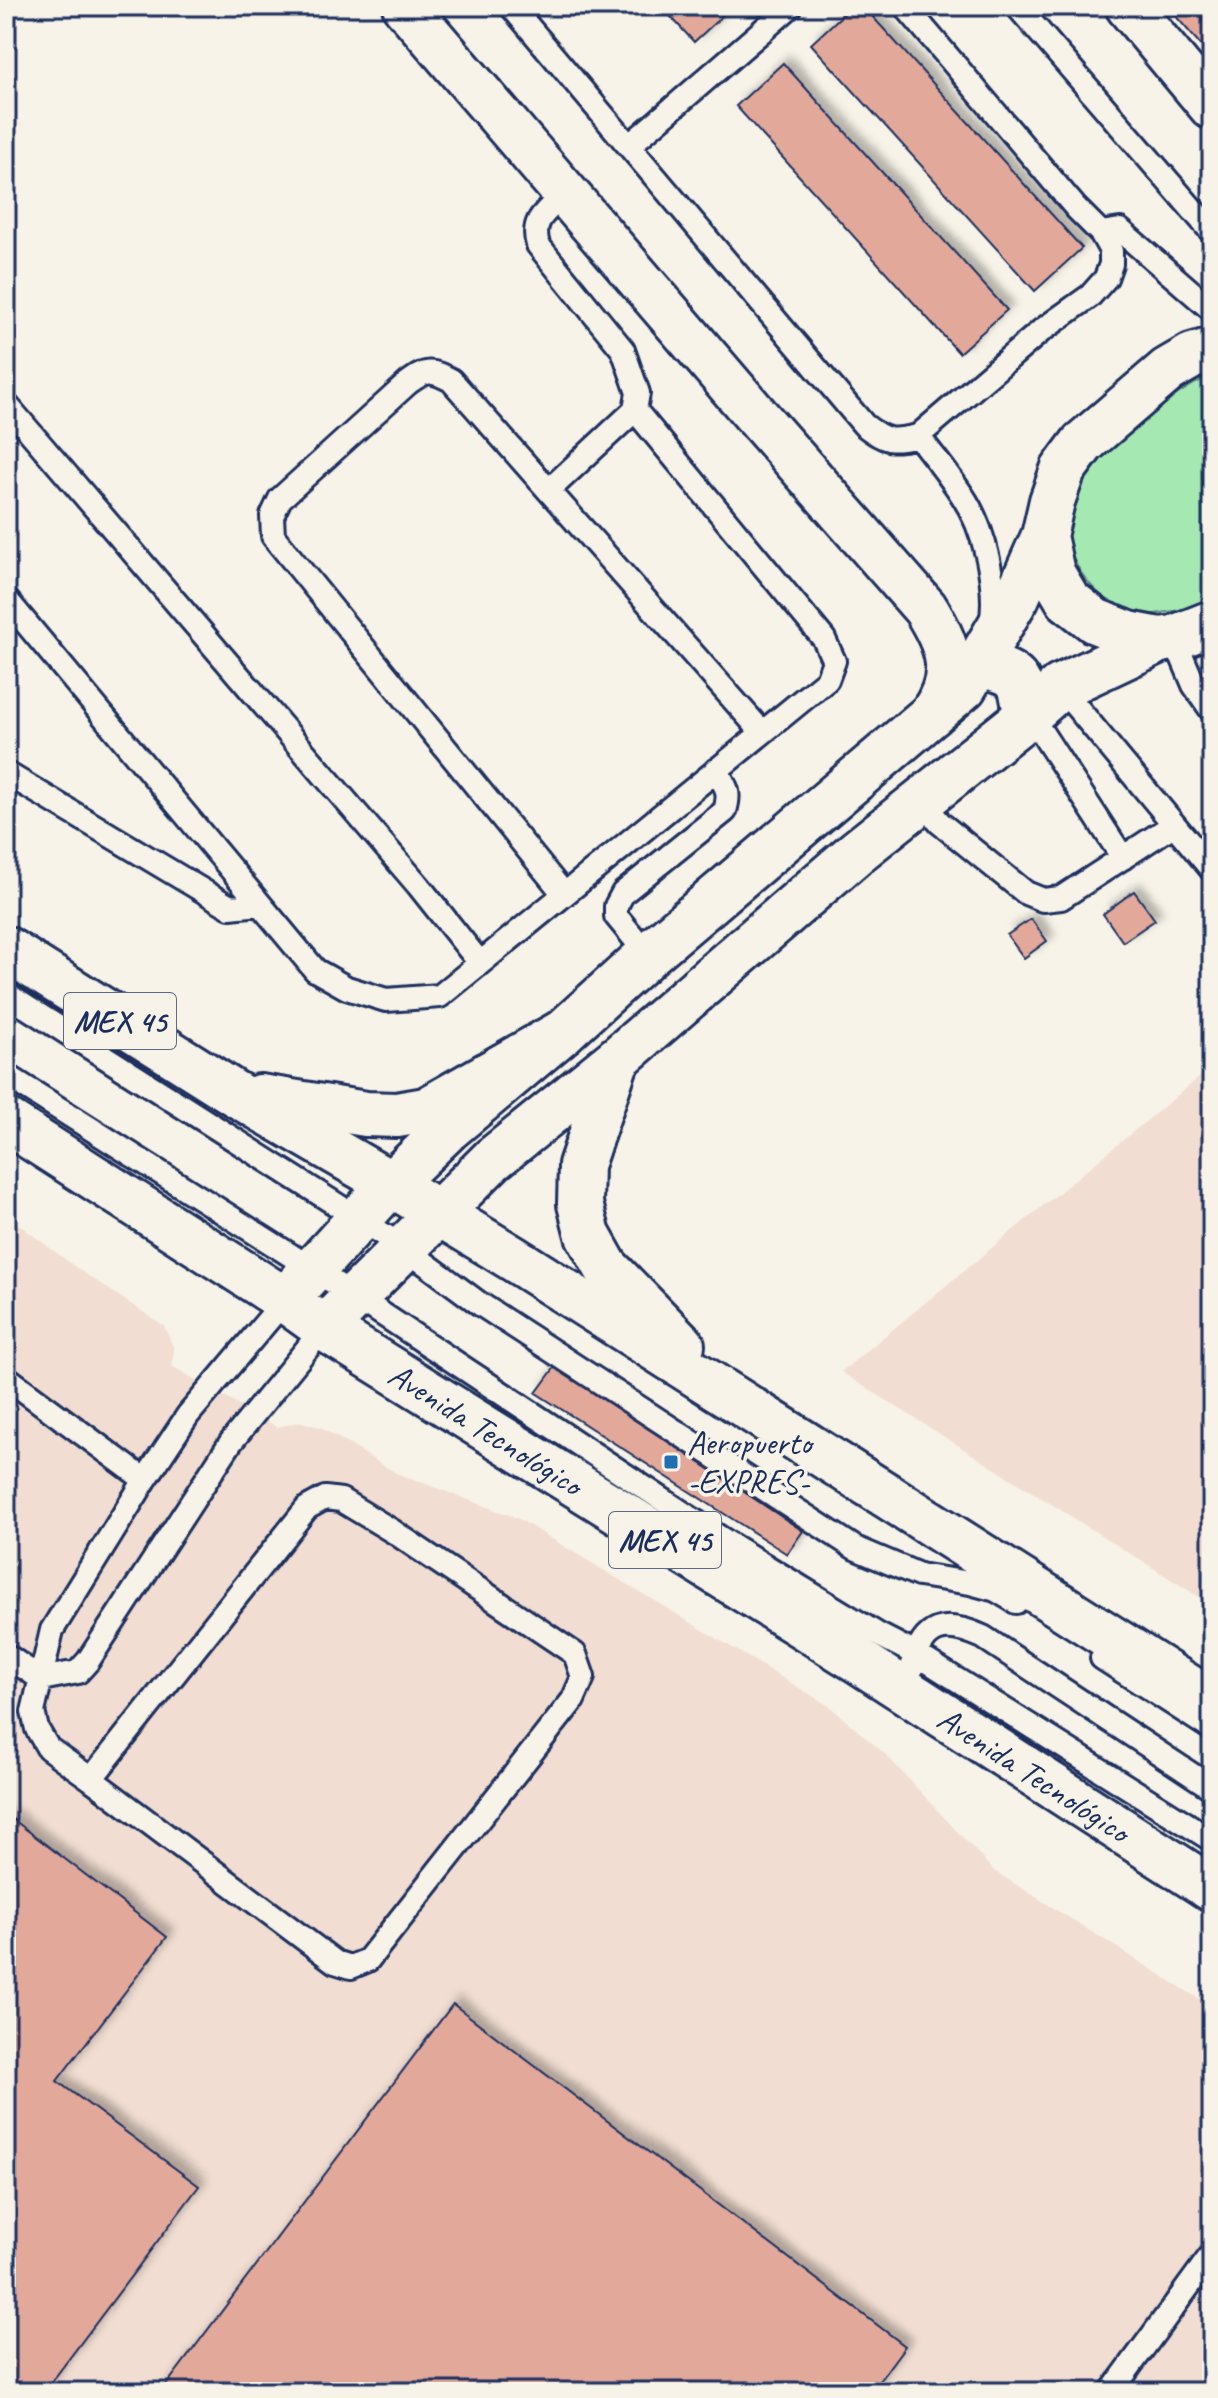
<svg xmlns="http://www.w3.org/2000/svg" width="1218" height="2398" font-family="Caveat,sans-serif">
	<style>
		.built { fill: #f1ddd1 }
		.green { fill: #a5e8b2; stroke: #608c88; stroke-width: 2 }
		.building { fill: #e2a99b; stroke: #1b2f5e; stroke-width: 2; filter: url(#shadow) }
		.lines { fill: none; stroke-linecap: round; stroke-linejoin: round }
		.lane-casing { stroke: #1b2f5e; stroke-width: 28 }
		.street-casing { stroke: #1b2f5e; stroke-width: 50 }
		.secondary-casing { stroke: #1b2f5e; stroke-width: 50 }
		.primary-casing { stroke: #1b2f5e; stroke-width: 50 }
		.lane { stroke: #f7f3e8; stroke-width: 22 }
		.street { stroke: #f7f3e8; stroke-width: 44 }
		.secondary { stroke: #f7f3e8; stroke-width: 44 }
		.primary { stroke: #f7f3e8; stroke-width: 44 }
		.poi-dot { fill: #1f6fb2; stroke: #f7f3e8; stroke-width: 3 }
		.labels { text-anchor: middle; stroke-width: 7; stroke-linejoin: round; paint-order: stroke }
		.shield { fill: #f7f3e8; stroke: #5d6a87; stroke-width: 2 }
		.shield-label { font-size: 32px; font-weight: bold; fill: #1b2f5e }
		.street-label { font-size: 34px; fill: #1b2f5e; stroke: #f7f3e8 }
		.poi-label { font-size: 34px; fill: #1b2f5e; stroke: #f7f3e8; text-anchor: start }
	</style>
	<defs>
		<filter id="shadow"><feDropShadow dx="7" dy="-7" stdDeviation="4" flood-color="#0004"/></filter>
	</defs>
	<rect width="100%" height="100%" fill="#f7f3e8"/>
	<filter id="ink" filterUnits="userSpaceOnUse"><feTurbulence type="fractalNoise" baseFrequency=".0125" numOctaves="2"/><feDisplacementMap in="SourceGraphic" scale="16" xChannelSelector="R" yChannelSelector="G"/><feConvolveMatrix kernelMatrix="1 2 1 2 8 2 1 2 1" color-interpolation-filters="sRGB"/></filter>
	<g filter="url(#ink)">
		<path class="built" d="M1212,1067V1605L841,1372Z
			M6,1215L78,1269L164,1326L174,1349L172,1366L277,1427L301,1422L320,1427L396,1473L517,1518L829,1706L885,1754L994,1871L1212,2007V2392H6Z"/>
		<path class="green" d="M1212,376V595C1200,605 1183,610 1167,612C1159,613 1150,615 1142,615C1137,615 1131,611 1125,609C1084,593 1055,544 1071,500C1081,470 1113,447 1136,428C1160,408 1183,386 1212,376Z"/>
		<path class="building" d="M661,6H733L694,42Z
			M852,6H863L1082,248L1035,291L811,44Z
			M1167,6H1212V58Z
			M783,63L1007,310L959,353L736,106Z
			M1134,891L1155,920L1123,942L1103,914Z
			M1031,919L1047,941L1024,958L1007,935Z
			M555,1367L803,1531L787,1554L536,1393Z
			M6,1814L167,1937L57,2081L199,2186L44,2392H6Z
			M453,2004L905,2346L871,2392H161Z"/>
		<g class="lines">
			<defs>
				<path id="lane" d="M511,6L864,425C886,442 891,442 918,436L1041,331L1090,296L1106,278L1111,264V251L1101,233L1076,208L905,6
					M1017,6L1212,232
					M630,145L791,6
					M1101,233L1120,230L1212,310
					M6,404L418,885L480,963
					M918,436C933,455 949,475 962,495C985,529 998,586 991,626
					M549,490L635,410L638,393L623,350L538,245C530,218 548,211 565,193
					M6,599L315,970L347,988L386,1000L440,996L827,680L834,661L824,639L635,410
					M1174,638L1194,685L1212,711
					M1060,687L1212,870
					M1026,717L1042,733L1123,858
					M6,773L230,907L260,904
					M921,801L940,823L1026,893L1043,900L1061,898L1173,825
					M564,894L273,536L272,516L280,499L408,383C427,369 431,370 451,380L762,732
					M648,955L616,916V906L623,893L725,811C731,791 726,787 716,770
					M6,994L403,1247L480,1304L855,1548L919,1575L970,1583L996,1590L1016,1602
					M6,1075L355,1296L728,1543L877,1634L916,1654L1212,1840
					M6,1377L145,1480
					M325,1498L341,1500L394,1532L575,1654L583,1677L573,1700L368,1960L351,1967L335,1962L91,1779L307,1508Z
					M6,1655L41,1679L78,1672L88,1661L231,1442L324,1328
					M1102,1658L1212,1729
					M912,1668C923,1624 945,1620 983,1637L1212,1788
					M91,1779L48,1748L37,1729L33,1712L52,1630L145,1480L188,1415L285,1300
					M1111,2392L1212,2254"/>
				<path id="street" d="M405,6L754,413L925,608C949,646 959,675 932,714
					M1128,6L1212,107"/>
				<path id="secondary" d="M1212,350L1192,356L1168,370L1083,443L1063,470L1052,501L1044,536L1052,573L1068,600L1095,621L1129,634L1160,640L1174,638L1212,623
					M979,665C1019,673 1021,677 1026,717
					M285,1300L391,1184L448,1129L563,1032L648,955L964,687L1017,597L1044,536
					M324,1328L493,1159L617,1059L858,851L1026,717L1060,687L1160,640"/>
				<g id="primary">
					<path d="M6,949L234,1093L391,1184L514,1259L1212,1702"/>
					<path d="M617,1059L581,1165L580,1204L588,1235L606,1267L682,1345"/>
					<path d="M260,1097L366,1114L397,1115L426,1110L563,1032"/>
					<path id="s1" d="M6,1121L285,1300L324,1328L859,1661L1212,1889"/>
				</g>
			</defs>
			<use href="#lane" class="lane-casing"/>
			<use href="#street" class="street-casing"/>
			<use href="#secondary" class="secondary-casing"/>
			<use href="#primary" class="primary-casing"/>
			<use href="#lane" class="lane"/>
			<use href="#street" class="street"/>
			<use href="#secondary" class="secondary"/>
			<use href="#primary" class="primary"/>
		</g>
	</g>
	<rect class="poi-dot" x="663" y="1454" width="16" height="16" rx="4"/>
	<g class="labels">
		<g class="shield">
			<rect x="64" y="993" width="112" height="56" rx="6"/>
			<rect x="609" y="1512" width="112" height="56" rx="6"/>
		</g>
		<g class="shield-label">
			<text x="120" y="1032">MEX 45</text>
			<text x="665" y="1551">MEX 45</text>
		</g>
		<g class="street-label">
			<text dy="12" stroke="none"><textPath href="#s1" startOffset="570">Avenida Tecnológico</textPath></text>
			<text dy="12" stroke="none"><textPath href="#s1" startOffset="1218">Avenida Tecnológico</textPath></text>
		</g>
		<g class="poi-label">
			<text x="687" y="1454">Aeropuerto<tspan x="687" dy="39">-EXPRES-</tspan></text>
		</g>
	</g>
	<rect width="1218" height="2398" fill="none" stroke="#f7f3e8" stroke-width="32"/>
	<rect x="16" y="16" width="1186" height="2366" fill="none" stroke="#1b2f5e" stroke-width="3" filter="url(#ink)"/>
</svg>
